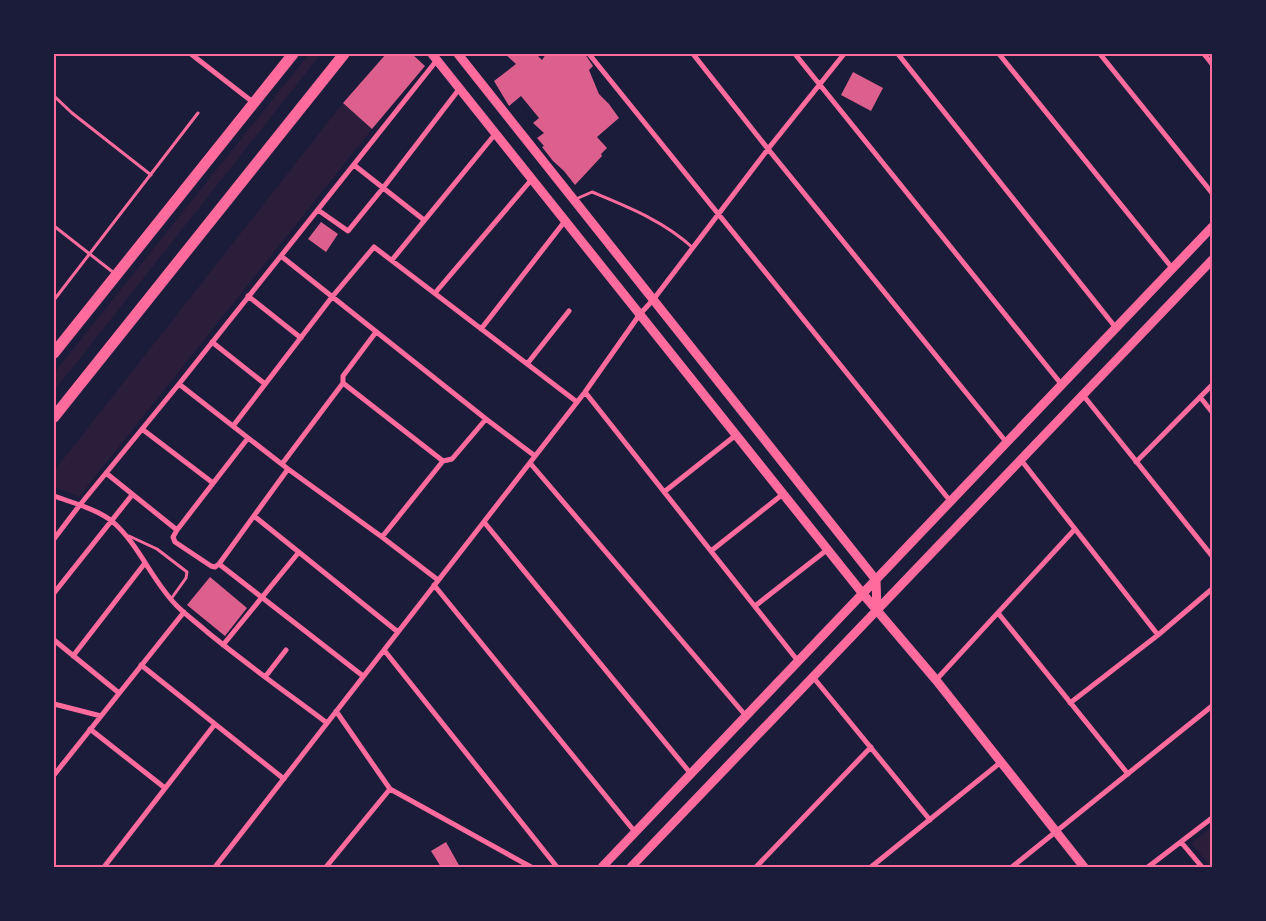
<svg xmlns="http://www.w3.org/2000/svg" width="1266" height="921" font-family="'Fira Sans',sans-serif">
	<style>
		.green { fill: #2a1e3b }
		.building { fill: #dd5f8e }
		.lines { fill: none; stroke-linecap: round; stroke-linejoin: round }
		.service { stroke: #ff6b9d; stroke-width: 3 }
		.minor { stroke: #ff6b9d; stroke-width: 5 }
		.tertiary { stroke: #ff6b9d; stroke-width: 9 }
		.trunk { stroke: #ff6b9d; stroke-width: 11 }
		.neatline { fill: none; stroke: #ff6b9d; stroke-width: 2 }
	</style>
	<rect width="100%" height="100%" fill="#1b1b3a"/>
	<path class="green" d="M309,54H321L54,391V373Z
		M343,103L372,129L79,497L54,487V471Z
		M1212,827V867H1211L1191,843Z"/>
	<path class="building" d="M386,54H412L425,66L372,129L343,103Z
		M505,54H536L542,60L546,54H585L593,66L589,70L599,94L609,104L619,118L597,137L607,148L601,154L602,156L575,185L564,171L553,161L542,147L544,146L537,138L544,133L533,123L539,118L521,96L509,106L494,81L516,64Z
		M853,72L883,88L871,111L841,95Z
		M321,222L338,234L326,252L308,239Z
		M210,577L247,608L225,636L187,605Z
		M446,842L460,867H441L431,851Z"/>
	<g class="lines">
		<path class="service" d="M54,96L72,113L151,175
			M576,199L592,192C628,207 664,221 693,248
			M54,226L114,273
			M54,300L198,113
			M129,536L157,549L187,572L186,578L171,599"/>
		<path class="minor" d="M191,54L254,103
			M589,54L951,502
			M693,54L768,149L1007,443
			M795,54L1062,385
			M898,54L1116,328
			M999,54L1173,269
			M1100,54L1212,193
			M1204,54L1212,64
			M354,165L424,220
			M318,210L348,231L383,188L460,88
			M281,256L486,419L535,456
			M392,260L496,133
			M435,293L532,179
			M248,296L301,338
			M481,329L565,221
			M212,342L265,384
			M527,364L569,311
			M343,383L443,461
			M179,384L288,469L382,537L438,580
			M585,392L798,661
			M1083,395L1212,556
			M1200,397L1212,412
			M233,426L332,297L374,247L577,402
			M142,429L213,483
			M248,438L177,530L173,537L175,542L211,566L215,567L219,564L288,469
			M1021,460L1158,635
			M1136,462L1212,385
			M530,463L746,716
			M282,464L343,383V376L376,332
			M106,473L177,530
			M664,492L736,435
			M54,496C73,503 97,509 113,522C140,546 152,581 177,606C186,615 197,623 206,631C245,663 287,693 327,723
			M254,516L398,632
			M484,522L691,774
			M382,537L443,461L452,459L486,419
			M54,539L79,506L179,384L437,60
			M711,551L783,494
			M219,564L363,676
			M434,585L635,832
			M54,593L132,495
			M755,606L828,549
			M998,613L1128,774
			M54,640L119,693
			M223,645L299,552
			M384,650L557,867
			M73,656L145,563
			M141,665L284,779
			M265,677L286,650
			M813,677L930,820
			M936,680L1075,529
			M1070,703L1158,635L1212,589
			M54,704L101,716
			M336,711L390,789L531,867
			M90,729L165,788
			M54,775L184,612
			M1181,842L1202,867
			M104,867L215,724
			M215,867L585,392L640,314L653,300L768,149L844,54
			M326,867L390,789
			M756,867L871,747
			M871,867L1001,762
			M1012,867L1212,706
			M1148,867L1212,818"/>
		<path class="tertiary" d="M432,54L863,594L936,680L1084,867
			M458,54L876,580L877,610
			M602,867L1212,227
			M631,867L1212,260"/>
		<path class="trunk" d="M54,353L293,54
			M54,417L344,54"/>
	</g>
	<rect width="1266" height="921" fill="none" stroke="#1b1b3a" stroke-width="110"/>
	<rect x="55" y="55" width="1156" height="811" class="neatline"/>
</svg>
